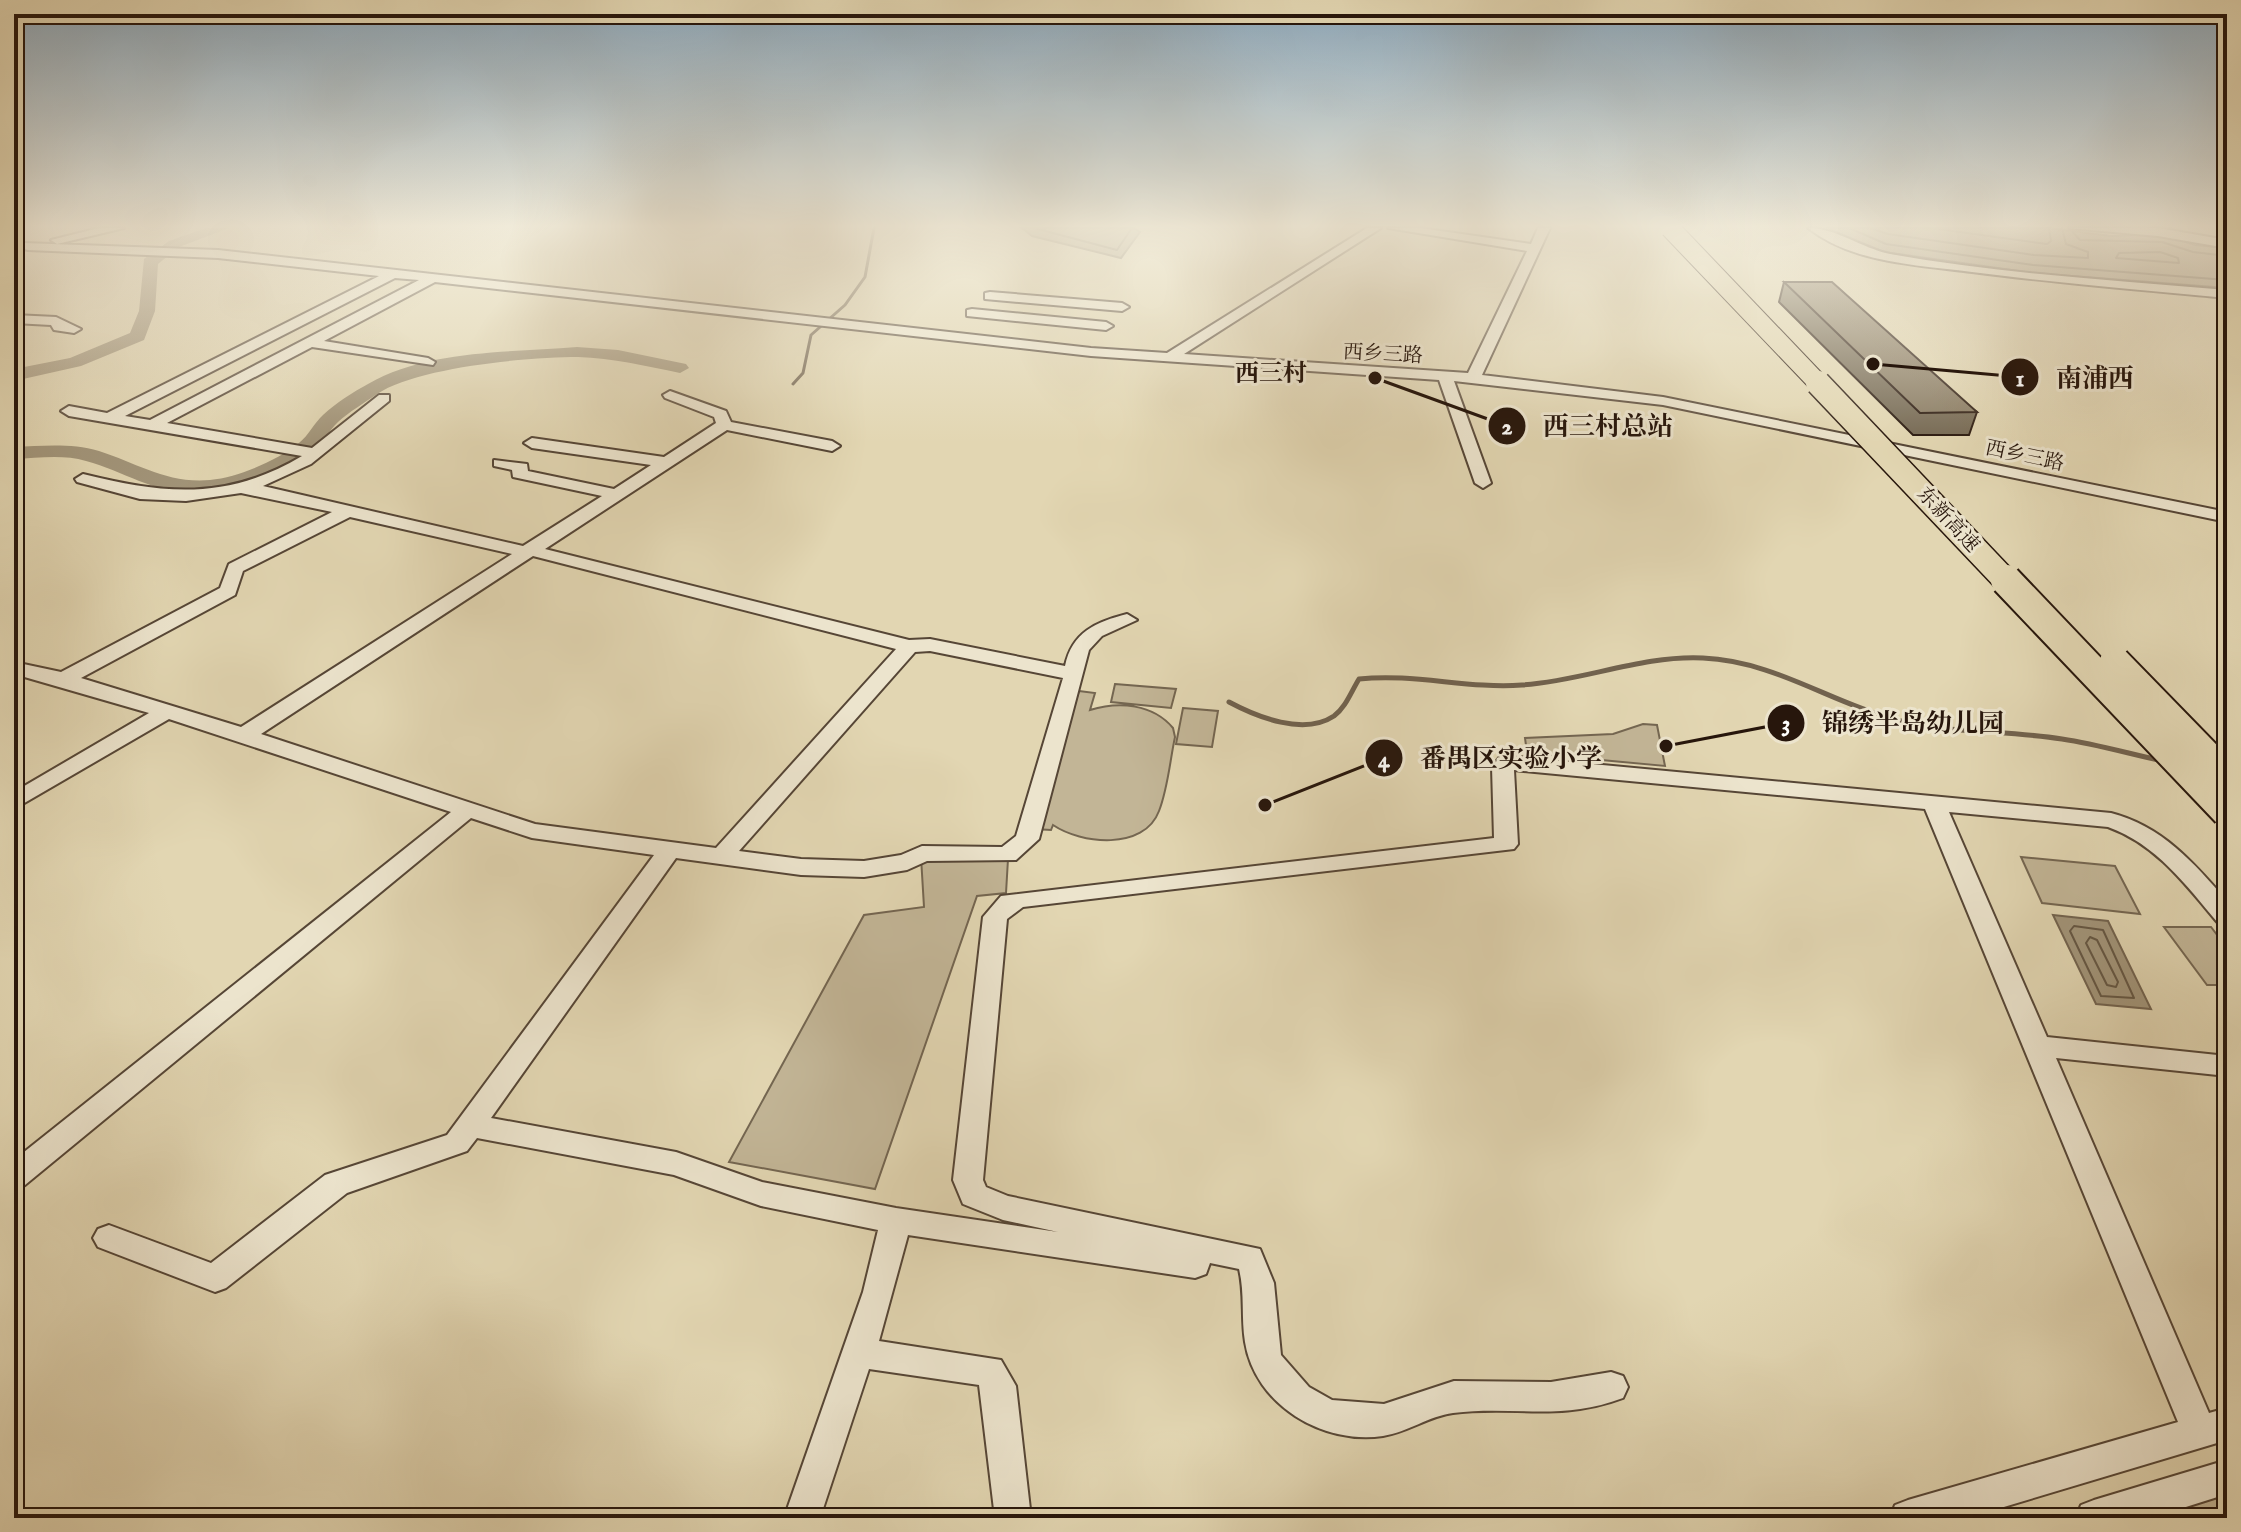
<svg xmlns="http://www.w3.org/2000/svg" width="2241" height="1532" font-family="'IM FELL English','Noto Serif SC',serif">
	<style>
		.green { fill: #c2b596; stroke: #746651; stroke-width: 2 }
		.water { fill: #a2957a; stroke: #71624e; stroke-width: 2 }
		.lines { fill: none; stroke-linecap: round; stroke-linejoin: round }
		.shore { stroke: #645643; stroke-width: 2 }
		.stream-far1 { stroke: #71624e; stroke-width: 3 }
		.stream { stroke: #71624e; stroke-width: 5 }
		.river { fill: #a2957a; fill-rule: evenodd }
		.minor-casing { stroke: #564636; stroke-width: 4 }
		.minor { fill: #ece4cd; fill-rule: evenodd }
		.highway-bridge-far2-casing { stroke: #27160c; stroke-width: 21; stroke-linecap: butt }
		.highway-bridge-far1-casing { stroke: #27160c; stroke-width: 27; stroke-linecap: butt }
		.highway-bridge-casing { stroke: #27160c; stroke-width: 34; stroke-linecap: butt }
		.highway-bridge-far2 { stroke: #e2d6b2; stroke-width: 19 }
		.highway-bridge-far1 { stroke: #e2d6b2; stroke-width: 24 }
		.highway-bridge { stroke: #e2d6b2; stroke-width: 30 }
		.wall { fill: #756954; stroke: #27160c; stroke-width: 2 }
		.building { fill: #887a62; stroke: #27160c; stroke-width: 2 }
		.labels { text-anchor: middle; stroke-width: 6; stroke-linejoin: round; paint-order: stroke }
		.far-street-label { font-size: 20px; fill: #27160c; stroke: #ece4cd }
		.far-quarter-label { font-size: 24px; font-weight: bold; fill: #27160c; stroke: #ece4cd }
		.leader { fill: none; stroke: #27160c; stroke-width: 3 }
		.callout-dot { fill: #27160c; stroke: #ece4cd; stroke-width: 3 }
		.mark-label { font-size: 24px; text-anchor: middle; font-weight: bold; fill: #fff }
		.callout-label { font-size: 26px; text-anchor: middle; font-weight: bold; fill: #27160c; stroke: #ece4cd; stroke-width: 6; stroke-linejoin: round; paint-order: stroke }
	</style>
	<rect width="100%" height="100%" fill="#e2d6b2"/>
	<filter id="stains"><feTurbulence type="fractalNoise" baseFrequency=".0025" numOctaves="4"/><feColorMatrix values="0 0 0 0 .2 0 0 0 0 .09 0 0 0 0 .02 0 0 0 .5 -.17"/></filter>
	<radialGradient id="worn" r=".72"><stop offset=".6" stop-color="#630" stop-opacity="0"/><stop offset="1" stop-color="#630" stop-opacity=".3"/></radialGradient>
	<path class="green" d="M1115,684L1176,689L1171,708L1111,702Z
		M1079,691L1095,693L1090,710C1119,701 1153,704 1173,728L1175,737C1170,760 1168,788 1159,811C1144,851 1081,844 1053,825L1051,830L1035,829Z
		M1183,708L1218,711L1212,747L1176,744Z
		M1643,724L1657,725L1665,766L1527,753L1525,738L1613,734Z
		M921,857L1008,859L1006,893L977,896L875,1189L729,1162L864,915L924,907Z
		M2021,857L2115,866L2140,914L2042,903Z
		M2164,927H2211L2227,948V985H2207Z
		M2227,1477V1518H2094Z"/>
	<path class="water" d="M1022,228H1134L1140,232L1121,258L1032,236Z
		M1826,228H2049L2111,236L2158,234L2163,228H2170L2167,236L2195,245L2227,248V288L2033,273L1884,252Z
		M2053,915L2108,921L2151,1009L2096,1004Z"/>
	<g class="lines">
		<path class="shore" d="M1034,228L1117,250L1132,228
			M1849,228L1886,244L2033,265L2227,280
			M1870,228L1888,234L2034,255L2088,258V252L2066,244L2062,228
			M1931,228L2047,244L2051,241L2049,228
			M2071,230L2080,240L2162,242L2193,252L2227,256
			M2160,252L2178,258L2179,263L2116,258L2119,253Z
			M2074,926L2103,930L2134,998L2101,996L2070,931Z
			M2090,937L2097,940L2118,982L2116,987L2107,985L2086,943Z"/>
		<path class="stream-far1" d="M793,384L803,373L811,335L845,305L865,277L874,228"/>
		<path class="stream" d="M1229,702C1257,717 1304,736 1334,716C1346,707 1351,692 1359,679C1414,673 1467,689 1522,685C1583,681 1642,655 1703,658C1773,661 1828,701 1893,719C1948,734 2006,730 2062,739C2096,744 2130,754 2163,761"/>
		<path class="river" d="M206,228H229L179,247L158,264L155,311L144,340L81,366L14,381V369L70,358L130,333L139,311L144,259L169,241Z
			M577,347L618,350L686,364L689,368L680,373C646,366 613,358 578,357C529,357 417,367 377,394C364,403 349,412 338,422C329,430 324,443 315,451C289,474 247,484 214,491C165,501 130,473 86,461C63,454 38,458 14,459V447C43,446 71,443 99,451C137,463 167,484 210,480C239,477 276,461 299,443C309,435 314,423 323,415C336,403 353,392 368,384C429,349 509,353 577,347Z"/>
		<defs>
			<path id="minor" d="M99,228H124L57,244L51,240Z
				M1367,228H1381L1184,354L1468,373L1527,251L1388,228H1420L1531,244L1538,228H1550L1482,375L1663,397L2227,512V522L1663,405L1454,381L1491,483L1483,488L1475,483L1439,380L1091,356L435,282L324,341L428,358L435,362L433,365L312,347L167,423L312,448L379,395H389V401L311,464L263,486L523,546L602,496L513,477L512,470L494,466V460L527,464L528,471L614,489L651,465L532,448L524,443L532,438L664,457L716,423L714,417L665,398L663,395L670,391L726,411L731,422L832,441L840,446L832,451L727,430L545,549L909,640L930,639L1065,666C1072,632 1096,622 1127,614L1137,620L1102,636L1089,650L1039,839L1016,860L927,861L907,870L864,877L801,875L676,858L491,1118L676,1152L762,1182L896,1208L1058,1232L1003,1220L963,1204L953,1180L983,917L1001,896L1494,838L1492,767L1499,758L1507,756L2111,813C2162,826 2194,863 2227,901V925L2218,923C2186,885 2156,844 2108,827L1949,812L2047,1037L2227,1056V1076L2056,1058L2209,1413L2227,1408V1440L1967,1518H1890L1895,1505L1908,1500L2178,1422L1925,809L1514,770L1518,844L1514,849L1023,907L1007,919L983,1180L986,1187L1008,1196L1260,1249L1274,1283L1281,1355L1309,1387L1332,1400L1384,1404L1454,1381L1551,1382L1611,1372L1623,1376L1628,1387L1623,1398C1559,1422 1514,1405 1453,1413C1429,1416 1408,1432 1383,1436C1323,1445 1255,1405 1245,1342C1241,1318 1245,1293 1239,1269L1210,1263L1206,1274L1195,1278L908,1235L879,1341L1001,1360L1016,1386L1031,1518H995L979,1385L869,1369L820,1518H784L863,1292L878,1230L761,1206L674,1175L477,1138L467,1151L347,1193L226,1288L215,1292L98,1247L93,1238L98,1229L109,1225L211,1263L325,1175L447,1135L654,855L532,838L471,818L25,1185L14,1189V1160L451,812L169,719L14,809V792L149,713L14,674V662L61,672L220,588L229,564L332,512L241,493L186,501L140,499L77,482L75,479L83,474C164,494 226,501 302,456L69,416L61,411L69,406L107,413L379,276L218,258L28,250L24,249V243L218,250L1091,348L1167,353ZM395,278L419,280L150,420L125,416ZM350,517L512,554L241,727L81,678L235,595L243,571ZM533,556L896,649L716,848L535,824L261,734ZM930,651L1063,678L1016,836L1002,847L922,846L901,855L864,861L801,859L739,851L915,652Z
				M1808,228C1837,228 1861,248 1890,254C2001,274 2115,280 2227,290V298C2142,290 2056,283 1972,272C1918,265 1852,263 1808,228Z
				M2069,228H2158L2227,240V248L2158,236Z
				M990,292L1122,303L1129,307L1122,311L985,299V293Z
				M972,309L1106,322L1113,326L1106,330L967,316V310Z
				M14,315L56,317L81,329L74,333L54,330L51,325L14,323Z
				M2227,1460V1494L2151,1518H2076L2081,1505L2094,1500Z"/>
		</defs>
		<use href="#minor" class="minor-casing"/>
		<use href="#minor" class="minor"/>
		<defs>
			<path id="highway-bridge-far2" d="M1670,228L1820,385"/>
			<path id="highway-bridge-far1" d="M1818,383L2007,582"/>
			<path id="highway-bridge" d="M2006,580L2227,812
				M2115,662L2227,777"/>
		</defs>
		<use href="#highway-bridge-far2" class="highway-bridge-far2-casing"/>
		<use href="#highway-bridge-far1" class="highway-bridge-far1-casing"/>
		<use href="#highway-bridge" class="highway-bridge-casing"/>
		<use href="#highway-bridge-far2" class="highway-bridge-far2"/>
		<use href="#highway-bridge-far1" class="highway-bridge-far1"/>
		<use href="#highway-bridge" class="highway-bridge"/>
	</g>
	<path class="wall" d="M1784,282L1977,412L1969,435H1913L1779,302Z"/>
	<path class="building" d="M1784,282H1832L1977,412L1920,413Z"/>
	<linearGradient id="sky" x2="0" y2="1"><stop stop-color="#8ca8bc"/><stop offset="0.51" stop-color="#f2eddc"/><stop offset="1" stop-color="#f2eddc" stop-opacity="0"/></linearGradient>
	<rect width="2241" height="443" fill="url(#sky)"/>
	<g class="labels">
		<g class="far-street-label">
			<text transform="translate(1383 353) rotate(3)" y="7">西乡三路</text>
			<text transform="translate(2025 455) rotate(12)" y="7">西乡三路</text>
			<text transform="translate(1949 519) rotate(47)" y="7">东新高速</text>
		</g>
		<g class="far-quarter-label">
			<text x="1271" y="381">西三村</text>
		</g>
	</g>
	<path class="leader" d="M1873 364L2020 377M1375 378L1507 426M1666 746L1786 723M1265 805L1384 758"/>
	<g class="callout-dot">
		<circle cx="1873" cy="364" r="8"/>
		<circle cx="1375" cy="378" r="8"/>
		<circle cx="1666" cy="746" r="8"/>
		<circle cx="1265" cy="805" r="8"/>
		<circle cx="2020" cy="377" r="20"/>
		<circle cx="1507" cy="426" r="20"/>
		<circle cx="1786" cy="723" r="20"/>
		<circle cx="1384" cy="758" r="20"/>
	</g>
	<g class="mark-label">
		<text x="2020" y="386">1</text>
		<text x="1507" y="434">2</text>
		<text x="1786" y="731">3</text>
		<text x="1384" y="767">4</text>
	</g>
	<g class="callout-label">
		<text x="2095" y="387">南浦西</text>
		<text x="1608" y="435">西三村总站</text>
		<text x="1913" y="732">锦绣半岛幼儿园</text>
		<text x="1511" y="767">番禺区实验小学</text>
	</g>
	<rect width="2241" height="1532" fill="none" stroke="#e2d6b2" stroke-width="48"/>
	<rect x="16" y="16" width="2209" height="1500" fill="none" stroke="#27160c" stroke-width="4"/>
	<rect x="24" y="24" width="2193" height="1484" fill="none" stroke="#27160c" stroke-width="2"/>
	<rect width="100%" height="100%" filter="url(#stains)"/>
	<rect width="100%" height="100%" fill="url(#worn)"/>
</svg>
